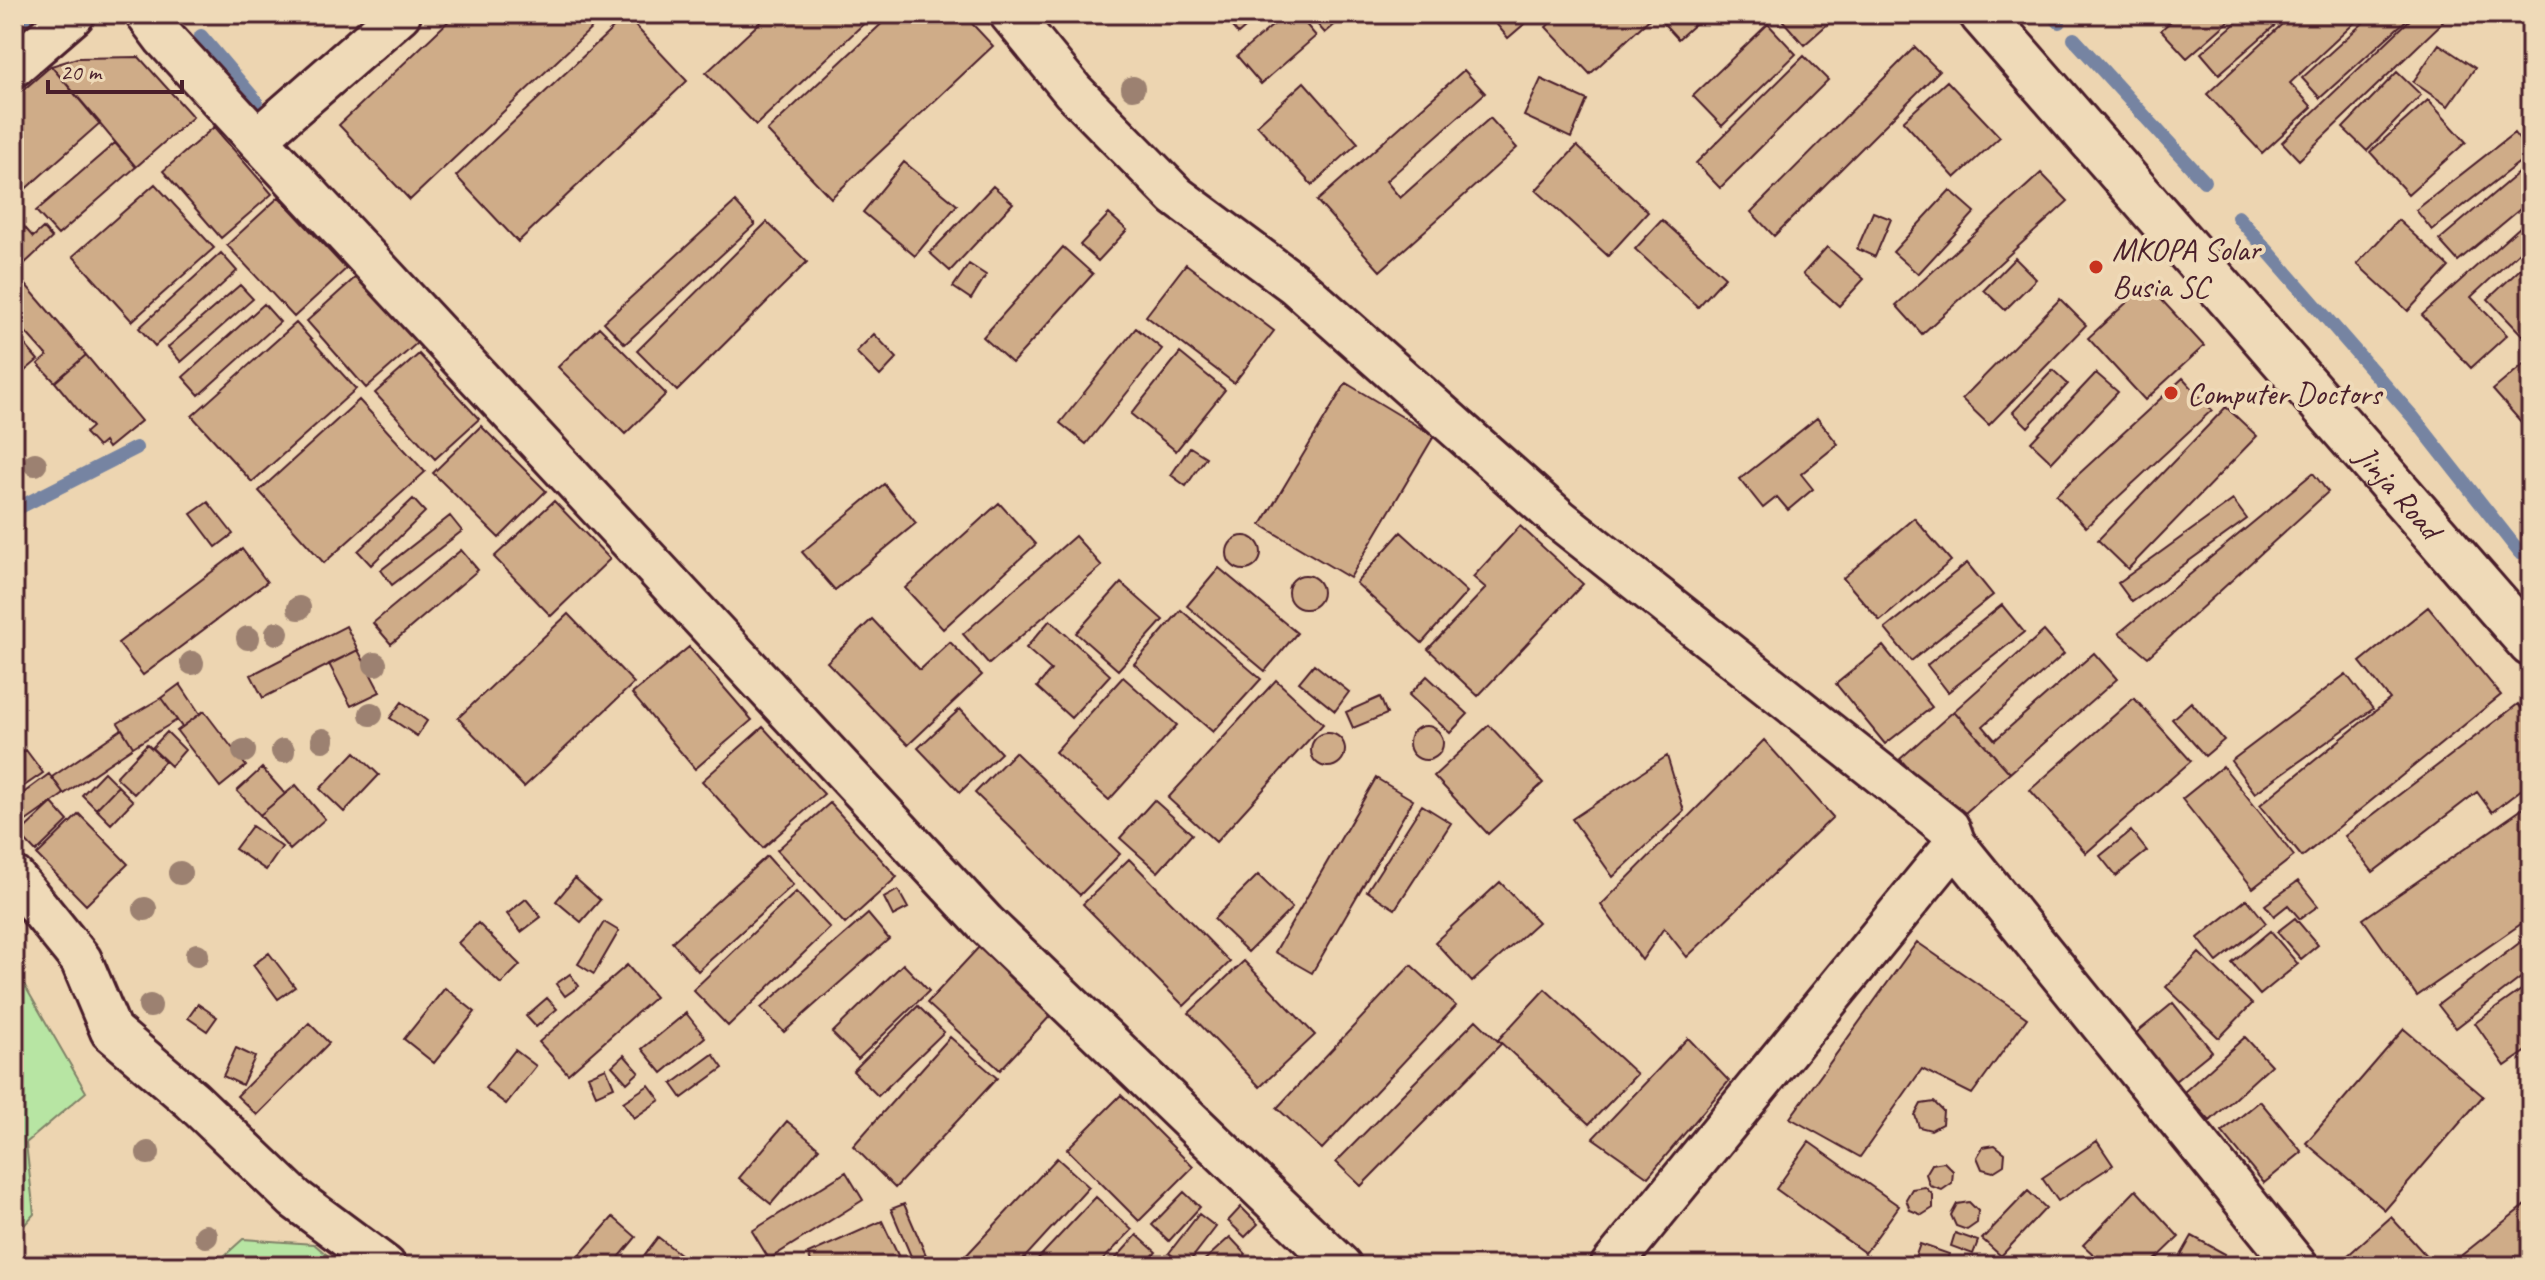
<svg xmlns="http://www.w3.org/2000/svg" width="2545" height="1280" font-family="Caveat,sans-serif">
	<style>
		.green { fill: #b7e5a3; stroke: #808267; stroke-width: 2 }
		.lines { fill: none; stroke-linecap: round; stroke-linejoin: round }
		.stream { stroke: #7684a2; stroke-width: 14 }
		.building { fill: #cfac88; stroke: #4a1f2b; stroke-width: 2 }
		.street-casing { stroke: #4a1f2b; stroke-width: 46 }
		.primary-casing { stroke: #4a1f2b; stroke-width: 50 }
		.street { stroke: #efdab8; stroke-width: 40 }
		.primary { stroke: #efdab8; stroke-width: 44 }
		.tree { fill: #9c8171 }
		.poi-dot { fill: #c8321e; stroke: #efdab8; stroke-width: 3 }
		.labels { text-anchor: middle; stroke-width: 8; stroke-linejoin: round; paint-order: stroke }
		.poi-label { font-size: 32px; fill: #4a1f2b; stroke: #efdab8; text-anchor: start }
		.street-label { font-size: 32px; fill: #4a1f2b; stroke: #efdab8 }
	</style>
	<rect width="100%" height="100%" fill="#edd5b1"/>
	<filter id="ink" filterUnits="userSpaceOnUse"><feTurbulence type="fractalNoise" baseFrequency=".0125" numOctaves="2"/><feDisplacementMap in="SourceGraphic" scale="16" xChannelSelector="R" yChannelSelector="G"/><feConvolveMatrix kernelMatrix="1 2 1 2 8 2 1 2 1" color-interpolation-filters="sRGB"/></filter>
	<g filter="url(#ink)">
		<path class="green" d="M14,967L86,1092L26,1143L34,1214L14,1237Z
			M243,1239L314,1244L340,1266H213Z"/>
		<g class="lines">
			<path class="stream" d="M2052,14L2059,22
				M14,26L29,14
				M201,36L256,101
				M2074,39L2204,181
				M2238,217L2413,417L2520,553
				M14,510L136,448"/>
		</g>
		<path class="building" d="M456,14H586L596,24L410,200L339,125Z
			M769,14H874L756,125L706,73Z
			M892,14H963L993,46L831,198L767,131Z
			M1221,14H1261L1238,34Z
			M1286,14H1297L1316,36L1261,84L1237,56Z
			M1308,14H1347L1325,33Z
			M1488,14H1536L1508,38Z
			M1560,14H1706L1678,39L1655,14L1590,74L1546,27Z
			M1777,14H1839L1804,45Z
			M2179,14H2237L2187,58L2161,30Z
			M2246,14H2288L2219,74L2201,53Z
			M2293,14H2364L2290,83L2312,107L2262,153L2207,94Z
			M2373,14H2413L2320,98L2302,78Z
			M2416,14H2435L2443,22L2299,160L2282,142Z
			M626,16L687,81L518,242L456,176Z
			M1768,24L1796,54L1722,126L1693,96Z
			M2439,44L2475,68L2448,106L2413,82Z
			M1915,47L1939,71L1774,236L1751,212Z
			M1804,56L1828,80L1720,188L1696,163Z
			M139,57L193,117L136,167L51,66L77,58Z
			M51,66L100,123L22,192L14,183V98Z
			M1464,70L1485,93L1386,181L1400,198L1490,118L1517,148L1380,271L1317,201Z
			M2397,72L2421,95L2367,151L2343,128Z
			M1541,79L1587,100L1571,138L1524,116Z
			M1947,81L2000,137L1955,178L1903,121Z
			M1304,82L1358,143L1312,185L1257,125Z
			M2428,100L2466,142L2408,194L2370,152Z
			M214,127L272,194L221,238L163,171Z
			M2514,133L2530,154L2432,230L2416,210Z
			M115,143L136,167L58,235L36,211Z
			M1577,146L1648,212L1608,256L1536,190Z
			M904,162L957,205L915,256L863,212Z
			M2531,162V200L2458,261L2439,240Z
			M2041,173L2068,201L1922,334L1896,305Z
			M155,184L214,248L132,321L73,256Z
			M993,186L1013,203L950,271L930,253Z
			M1950,190L1975,212L1918,274L1893,252Z
			M279,197L346,269L294,317L227,245Z
			M735,202L755,224L625,344L604,322Z
			M1873,212L1891,219L1875,257L1857,249Z
			M1109,214L1127,230L1098,261L1080,245Z
			M14,215L33,237L43,228L52,238L22,266L14,257Z
			M2531,217V241L2471,297L2507,335L2471,368L2422,315Z
			M1662,220L1725,277L1698,307L1635,249Z
			M2398,220L2449,267L2408,311L2357,264Z
			M767,222L807,262L677,391L637,351Z
			M1063,247L1093,274L1012,363L983,337Z
			M1827,247L1864,279L1839,306L1803,274Z
			M221,253L237,271L155,346L139,328Z
			M2015,258L2036,279L2005,310L1984,290Z
			M2531,259V328L2523,336L2488,299Z
			M969,264L986,275L971,299L953,287Z
			M1186,264L1274,331L1234,383L1146,316Z
			M14,271L86,355L55,382L38,364L47,356L14,319Z
			M357,276L417,343L366,388L307,321Z
			M2147,284L2204,346L2145,400L2088,338Z
			M240,285L253,299L181,362L168,347Z
			M2060,299L2086,325L1989,425L1962,399Z
			M264,304L280,322L199,395L183,377Z
			M296,323L356,389L252,482L192,416Z
			M599,327L666,394L625,434L558,367Z
			M1136,328L1162,349L1086,444L1060,423Z
			M14,332L38,360L14,380Z
			M874,334L897,358L880,376L856,352Z
			M1180,353L1225,390L1176,451L1131,414Z
			M419,354L479,419L435,459L375,393Z
			M86,355L141,421L108,448L104,442L98,447L85,433L92,427L55,382Z
			M2531,358V415L2522,423L2493,390Z
			M2053,370L2068,384L2028,427L2013,412Z
			M2096,373L2118,392L2052,462L2031,442Z
			M2183,378L2212,410L2086,527L2056,495Z
			M1346,383L1434,436L1350,578L1261,525Z
			M359,400L425,472L324,563L259,491Z
			M2226,407L2257,436L2128,569L2098,540Z
			M1817,418L1838,444L1801,474L1813,489L1788,510L1777,497L1763,508L1740,479Z
			M481,426L546,491L499,538L433,473Z
			M1190,447L1206,457L1186,486L1171,475Z
			M2313,473L2328,492L2148,657L2119,633Z
			M884,484L916,523L835,590L802,552Z
			M413,499L425,512L371,565L358,551Z
			M2233,500L2247,519L2132,602L2118,583Z
			M554,501L610,559L551,616L494,557Z
			M208,502L233,534L216,547L191,514Z
			M999,503L1036,544L943,629L905,588Z
			M450,516L462,531L392,585L381,570Z
			M1914,518L1951,561L1880,621L1843,578Z
			M1520,526L1583,584L1478,696L1428,649L1486,588L1473,577Z
			M1401,532L1467,592L1422,643L1356,583Z
			M1075,536L1102,566L989,664L963,634Z
			M1227 553a17 17 0 1 1 34 0a17 17 0 1 1-34 0Z
			M242,549L267,582L143,675L118,643Z
			M461,550L478,570L391,644L373,623Z
			M1967,563L1993,595L1911,661L1885,629Z
			M1219,568L1297,633L1265,671L1187,606Z
			M1288 592a17 17 0 1 1 34 0a17 17 0 1 1-34 0Z
			M1121,583L1163,620L1118,670L1076,633Z
			M2002,605L2024,632L1948,692L1927,665Z
			M2428,607L2501,695L2302,857L2260,805L2390,699L2360,662Z
			M1181,610L1261,679L1213,732L1134,664Z
			M568,614L634,683L524,787L458,718Z
			M872,619L920,670L950,642L982,675L908,745L827,662Z
			M1050,620L1110,675L1071,718L1037,687L1051,670L1026,648Z
			M346,626L358,650L263,698L251,675Z
			M2044,631L2064,654L1983,726L1995,740L2094,653L2117,679L2010,773L1954,711Z
			M1883,646L1932,707L1885,744L1836,684Z
			M689,647L752,720L695,769L632,694Z
			M358,650L380,692L351,706L329,664Z
			M1314,664L1349,692L1335,711L1299,682Z
			M2346,674L2373,709L2255,793L2231,761Z
			M1427,676L1468,714L1450,733L1409,695Z
			M1123,677L1177,725L1109,800L1055,752Z
			M1276,680L1323,724L1216,842L1168,798Z
			M180,684L200,714L182,727L161,698Z
			M1380,697L1387,714L1353,728L1346,712Z
			M161,698L177,720L133,747L118,723Z
			M2134,698L2191,761L2086,853L2030,790Z
			M402,702L427,721L417,736L390,718Z
			M2191,702L2224,740L2205,756L2172,719Z
			M2518,704L2531,720V782L2492,812L2477,792L2373,872L2345,836Z
			M960,709L1001,753L960,792L918,748Z
			M204,711L246,766L220,787L177,731Z
			M1954,711L2010,773L1956,821L1900,759Z
			M1489,725L1543,783L1488,834L1434,776Z
			M1409 743a17 17 0 1 1 34 0a17 17 0 1 1-34 0Z
			M763,727L824,794L763,848L702,781Z
			M122,729L133,747L64,794L52,777Z
			M167,732L185,750L171,766L152,748Z
			M1311 750a17 17 0 1 1 34 0a17 17 0 1 1-34 0Z
			M1764,740L1833,817L1687,957L1664,928L1642,960L1601,905Z
			M147,744L165,761L134,794L116,777Z
			M26,750L43,773L14,793V759Z
			M355,752L379,775L344,812L320,789Z
			M1015,752L1120,854L1080,895L975,793Z
			M1667,756L1684,811L1613,877L1572,819Z
			M2223,766L2294,856L2253,888L2182,799Z
			M262,768L285,794L260,815L237,791Z
			M104,772L118,786L96,809L82,795Z
			M49,774L64,794L22,824L14,814V800Z
			M1376,778L1413,800L1312,973L1275,952Z
			M296,785L325,819L290,850L260,815Z
			M118,786L133,801L111,824L96,809Z
			M1154,800L1192,834L1158,872L1120,838Z
			M52,803L68,821L36,852L19,834Z
			M830,803L897,877L845,924L777,850Z
			M2531,803V917L2417,996L2363,919Z
			M1422,805L1451,823L1395,909L1367,891Z
			M79,814L128,864L86,905L37,855Z
			M252,826L282,847L266,870L235,849Z
			M2131,831L2147,851L2116,876L2100,856Z
			M767,856L793,885L698,971L672,942Z
			M1129,859L1230,962L1184,1006L1083,904Z
			M1258,875L1292,908L1248,952L1214,919Z
			M575,878L600,900L581,922L556,901Z
			M2298,881L2318,906L2300,919L2288,905L2274,916L2265,905Z
			M1500,882L1538,922L1472,982L1435,942Z
			M898,890L908,908L893,916L884,898Z
			M796,892L830,928L728,1026L693,990Z
			M526,899L541,917L521,932L507,914Z
			M2247,899L2266,923L2217,962L2198,938Z
			M868,914L889,939L784,1032L761,1008Z
			M2295,918L2318,945L2301,959L2277,932Z
			M604,922L619,931L594,974L578,964Z
			M478,923L520,965L501,984L458,943Z
			M2270,931L2298,964L2260,995L2232,963Z
			M2531,934V970L2456,1028L2438,1005Z
			M1917,942L2027,1018L1972,1094L1922,1069L1860,1157L1790,1118Z
			M979,947L1052,1014L1000,1070L927,1003Z
			M269,953L295,987L278,999L253,965Z
			M2199,953L2252,1004L2219,1038L2166,987Z
			M1244,961L1315,1035L1260,1087L1189,1013Z
			M903,964L929,991L858,1059L832,1033Z
			M627,965L655,997L568,1074L539,1042Z
			M1411,965L1456,1006L1322,1149L1277,1108Z
			M570,974L579,986L565,996L556,984Z
			M2531,983V1048L2505,1066L2475,1023Z
			M445,988L475,1012L434,1063L404,1039Z
			M1545,989L1637,1074L1589,1124L1498,1040Z
			M547,998L557,1009L536,1027L526,1016Z
			M2173,1003L2212,1051L2175,1081L2135,1034Z
			M198,1004L217,1017L207,1031L188,1018Z
			M918,1006L944,1032L878,1096L853,1071Z
			M686,1013L705,1037L662,1073L642,1049Z
			M1476,1020L1501,1044L1361,1186L1336,1162Z
			M309,1023L329,1043L257,1115L237,1096Z
			M2404,1029L2483,1096L2385,1210L2306,1143Z
			M950,1037L997,1078L895,1188L853,1146Z
			M2245,1037L2271,1065L2210,1121L2184,1092Z
			M1688,1038L1729,1081L1648,1177L1593,1138Z
			M236,1048L255,1057L242,1085L223,1076Z
			M515,1050L536,1066L506,1104L485,1088Z
			M713,1054L723,1068L682,1098L672,1084Z
			M624,1055L639,1072L627,1083L612,1066Z
			M606,1068L614,1087L596,1095L588,1076Z
			M649,1085L660,1100L634,1118L623,1102Z
			M1121,1095L1193,1167L1139,1221L1067,1149Z
			M2260,1101L2302,1152L2264,1183L2222,1132Z
			M1934,1102L1943,1111L1942,1124L1931,1130L1919,1127L1915,1115L1921,1104Z
			M787,1121L819,1148L771,1204L739,1178Z
			M2097,1141L2113,1165L2058,1201L2042,1178Z
			M1809,1142L1899,1206L1865,1253L1776,1189Z
			M1995,1145L2005,1153L2004,1165L1993,1172L1982,1169L1977,1157L1983,1147Z
			M1057,1158L1089,1187L1017,1266H969L962,1260Z
			M1944,1162L1953,1171L1952,1183L1942,1190L1930,1186L1926,1174L1932,1164Z
			M846,1172L863,1200L769,1259L752,1231Z
			M1925,1187L1933,1195V1208L1922,1215L1910,1210L1906,1199L1912,1189Z
			M2136,1190L2179,1237L2149,1266H2106L2083,1245Z
			M2028,1191L2046,1208L2001,1256L1982,1239Z
			M1184,1192L1200,1207L1169,1241L1152,1225Z
			M1096,1197L1132,1230L1097,1266H1031Z
			M1969,1202L1978,1211L1977,1223L1967,1230L1956,1226L1951,1215L1957,1204Z
			M904,1204L926,1255L913,1261L891,1209Z
			M2525,1205L2531,1213V1256L2518,1266H2448Z
			M1241,1207L1258,1224L1245,1237L1228,1221Z
			M1199,1214L1216,1227L1186,1266L1169,1253Z
			M613,1217L636,1237L612,1266H570Z
			M2391,1217L2429,1259L2421,1266L2337,1265Z
			M882,1221L903,1266H813L808,1254Z
			M1955,1233L1978,1241L1973,1254L1951,1246Z
			M1137,1235L1156,1252L1144,1266H1109Z
			M2192,1236L2225,1254L2218,1266H2175Z
			M658,1237L694,1265L693,1266H636Z
			M1230,1237L1246,1254L1234,1266H1198Z
			M1920,1244L1949,1254L1944,1266H1912Z"/>
		<g class="lines">
			<defs>
				<path id="street" d="M146,14L164,38L257,139L985,923L1341,1266
					M1010,14L1073,91L1176,196L1296,285L1559,519L1949,828L1955,844L2297,1266
					M14,66L74,14
					M257,139L400,14
					M14,877L81,960L111,1031L192,1100L295,1199L385,1266
					M1611,1266L1955,844"/>
				<g id="primary">
					<path id="s1" d="M1982,14L2531,644"/>
				</g>
			</defs>
			<use href="#street" class="street-casing"/>
			<use href="#primary" class="primary-casing"/>
			<use href="#street" class="street"/>
			<use href="#primary" class="primary"/>
		</g>
		<g class="tree">
			<circle cx="1133" cy="88" r="12"/>
			<circle cx="35" cy="464" r="12"/>
			<circle cx="299" cy="608" r="12"/>
			<circle cx="277" cy="633" r="12"/>
			<circle cx="248" cy="638" r="12"/>
			<circle cx="192" cy="663" r="12"/>
			<circle cx="375" cy="664" r="12"/>
			<circle cx="371" cy="714" r="12"/>
			<circle cx="323" cy="740" r="12"/>
			<circle cx="244" cy="751" r="12"/>
			<circle cx="283" cy="751" r="12"/>
			<circle cx="180" cy="873" r="12"/>
			<circle cx="145" cy="909" r="12"/>
			<circle cx="197" cy="955" r="12"/>
			<circle cx="150" cy="1006" r="12"/>
			<circle cx="148" cy="1153" r="12"/>
			<circle cx="206" cy="1236" r="12"/>
		</g>
	</g>
	<g class="poi-dot">
		<circle cx="2096" cy="267" r="8"/>
		<circle cx="2171" cy="393" r="8"/>
	</g>
	<g class="labels">
		<g class="poi-label">
			<text x="2112" y="260">MKOPA Solar<tspan x="2112" dy="37">Busia SC</tspan></text>
			<text x="2187" y="404">Computer Doctors</text>
		</g>
		<g class="street-label">
			<text dy="11" stroke="none"><textPath href="#s1" startOffset="634">Jinja Road</textPath></text>
		</g>
	</g>
	<rect width="2545" height="1280" fill="none" stroke="#efdab8" stroke-width="48"/>
	<rect x="24" y="24" width="2497" height="1232" fill="none" stroke="#4a1f2b" stroke-width="3" filter="url(#ink)"/>
	<path d="M48 80v12h134v-12" fill="none" stroke="#4a1f2b" stroke-width="4"/>
	<text x="60" y="80" font-size="24" fill="#4a1f2b" stroke="#efdab8" stroke-width="6" paint-order="stroke">20 m</text>
</svg>
